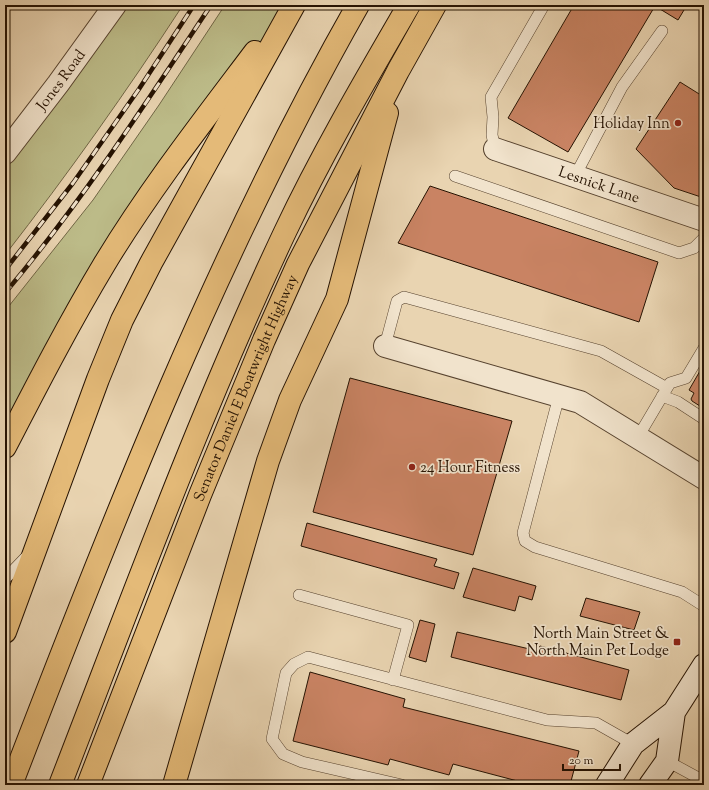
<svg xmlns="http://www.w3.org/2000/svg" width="709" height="790" font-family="'Sorts Mill Goudy',serif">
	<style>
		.green { fill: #bcbb88; stroke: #706645 }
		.building { fill: #c98363; stroke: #251202 }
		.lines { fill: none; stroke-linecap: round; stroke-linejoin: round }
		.lane-casing { stroke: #56422e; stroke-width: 12 }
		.street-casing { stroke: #56422e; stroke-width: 24 }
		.secondary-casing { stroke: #251202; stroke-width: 24 }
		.highway-casing { stroke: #251202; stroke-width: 24 }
		.lane { stroke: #f1e3cc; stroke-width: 11 }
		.street { stroke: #f1e3cc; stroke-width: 22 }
		.secondary { stroke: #f1e3cc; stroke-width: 22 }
		.highway { stroke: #e4ba78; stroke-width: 22 }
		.rail-casing { stroke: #251202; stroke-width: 4.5 }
		.rail { stroke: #f1e3cc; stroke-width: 3; stroke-dasharray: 9; stroke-linecap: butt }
		.poi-dot { fill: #8f2418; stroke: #f1e3cc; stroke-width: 1.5 }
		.labels { text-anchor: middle; stroke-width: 3.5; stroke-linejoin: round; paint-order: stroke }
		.street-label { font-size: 15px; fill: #251202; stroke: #f1e3cc }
		.poi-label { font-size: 15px; fill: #251202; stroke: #f1e3cc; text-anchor: end }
	</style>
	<rect width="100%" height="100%" fill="#e9d4b1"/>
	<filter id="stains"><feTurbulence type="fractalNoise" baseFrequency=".005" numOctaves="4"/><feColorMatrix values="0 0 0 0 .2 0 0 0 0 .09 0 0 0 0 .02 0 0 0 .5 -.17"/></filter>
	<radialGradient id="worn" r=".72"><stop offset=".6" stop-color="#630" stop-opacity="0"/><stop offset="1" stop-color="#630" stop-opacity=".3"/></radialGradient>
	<path class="green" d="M115,5H183C127,91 68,174 5,255V153Z
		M225,5H290L172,163L5,446V311L93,200L159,105Z"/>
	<path class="building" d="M574,5H687L678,20L655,6L568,152L508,118Z
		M680,82L704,97V198L674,188L636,149Z
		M430,186L658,262L639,322L398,243Z
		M704,364V407L703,408L692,401L691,399L694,393L689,390Z
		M350,378L512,421L473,555L313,512Z
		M307,523L437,559L434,566L459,573L454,589L301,546Z
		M473,568L536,586L532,600L519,596L515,611L463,597Z
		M586,598L640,612L634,630L580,616Z
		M420,620L435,624L426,662L409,657Z
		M457,632L538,651L540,646L629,670L621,700L451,657Z
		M310,672L405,699L403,707L579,751L570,785H524L525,783L453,764L449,775L390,759L388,765L293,741Z"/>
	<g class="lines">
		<defs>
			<path id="lane" d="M495,149L492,135L493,117L491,97L544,5
				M455,176L679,253L694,248L704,238
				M575,176L622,87L662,31
				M385,346L397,301L404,297L601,351L667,388
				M559,396L523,533L525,541L535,547L682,592L704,606
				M662,396L678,402L704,419
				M638,437L670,383L686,378L704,348
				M5,579L28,555
				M299,595L408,625L393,680
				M667,761L704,781
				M402,785L302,762L283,754L272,739L286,673L294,664L308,657L547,720L596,723L633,744"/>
			<g id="street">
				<path id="s1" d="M495,149L704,220"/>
				<path id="s2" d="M5,153L58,84L115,5"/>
				<path d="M385,346L580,402L704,478"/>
			</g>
			<path id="secondary" d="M607,785L633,744L674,712L704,665
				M650,785L667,761L674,712"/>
			<g id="highway">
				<path d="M5,447C37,385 69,323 105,263C150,189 203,121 255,52"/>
				<path d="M5,632L98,379L122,320L151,263L294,5"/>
				<path d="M11,785C113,519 217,253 358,5"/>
				<path d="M60,785C132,599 200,412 285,232C322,154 366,79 409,5"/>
				<path id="s3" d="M88,785L200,495L264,340L298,264L398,71L435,5"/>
				<path d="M174,785L268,461L290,400L337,299L387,113"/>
			</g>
		</defs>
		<use href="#lane" class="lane-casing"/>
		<use href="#street" class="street-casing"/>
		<use href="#secondary" class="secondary-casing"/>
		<use href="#highway" class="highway-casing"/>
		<use href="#lane" class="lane"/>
		<use href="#street" class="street"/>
		<use href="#secondary" class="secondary"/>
		<use href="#highway" class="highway"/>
		<defs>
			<path id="rail" d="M5,270L73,183L139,89L194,5
				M5,293C81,203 146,103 211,5"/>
		</defs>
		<use href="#rail" class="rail-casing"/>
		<use href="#rail" class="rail"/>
	</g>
	<g class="poi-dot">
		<circle cx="678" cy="123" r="4"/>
		<circle cx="412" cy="467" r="4"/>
		<rect x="673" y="638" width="8" height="8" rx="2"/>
	</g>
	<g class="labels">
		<g class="street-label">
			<text dy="5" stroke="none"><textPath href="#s2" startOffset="92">Jones Road</textPath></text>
			<text dy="5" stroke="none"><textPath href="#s1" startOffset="110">Lesnick Lane</textPath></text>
			<text dy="5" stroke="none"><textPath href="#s3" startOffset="427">Senator Daniel E Boatwright Highway</textPath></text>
		</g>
		<g class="poi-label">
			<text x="670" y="128">Holiday Inn</text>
			<text x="420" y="472" text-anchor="start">24 Hour Fitness</text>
			<text x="669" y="638">North Main Street &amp;<tspan x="669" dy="17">North Main Pet Lodge</tspan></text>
		</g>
	</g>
	<rect width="709" height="790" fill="none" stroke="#e9d4b1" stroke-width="20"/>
	<rect x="6" y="6" width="697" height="778" fill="none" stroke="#251202" stroke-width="2"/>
	<rect x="10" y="10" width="689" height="770" fill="none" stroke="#251202"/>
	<path d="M563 764v6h57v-6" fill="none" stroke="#251202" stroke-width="2"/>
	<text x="569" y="764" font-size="12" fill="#251202" stroke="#f1e3cc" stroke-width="3" paint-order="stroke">20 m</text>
	<rect width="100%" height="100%" filter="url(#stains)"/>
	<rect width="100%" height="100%" fill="url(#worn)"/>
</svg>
